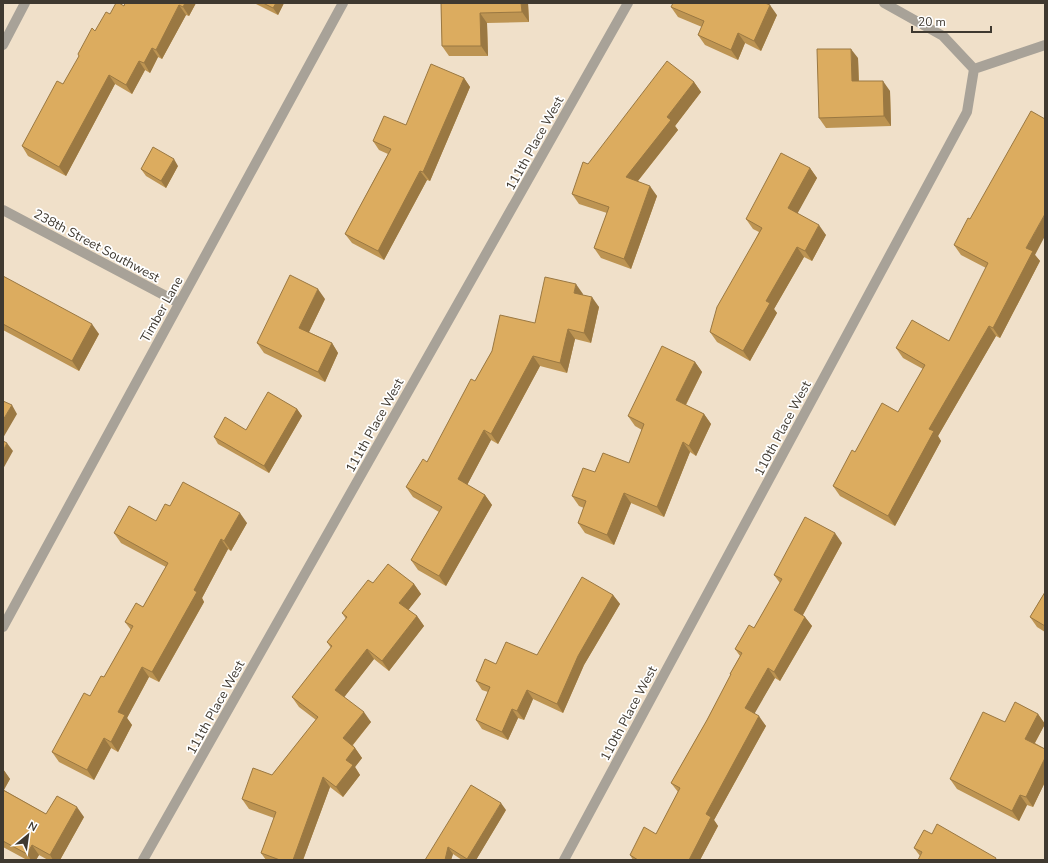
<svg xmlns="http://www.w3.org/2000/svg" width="1048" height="863" font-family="'Nunito Sans',sans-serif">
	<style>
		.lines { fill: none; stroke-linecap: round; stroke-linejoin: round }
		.minor { stroke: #a8a298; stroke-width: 10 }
		.wall { fill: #bd9452 }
		.shaded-wall { fill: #9a7842 }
		.building { fill: #dcac5f; stroke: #9a7842 }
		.labels { text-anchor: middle; stroke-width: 3.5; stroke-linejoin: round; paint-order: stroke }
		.street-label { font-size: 13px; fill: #3f3930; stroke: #fff }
	</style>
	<rect width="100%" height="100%" fill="#f0e0c9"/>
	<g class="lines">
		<path class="minor" d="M884,3L943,36L974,69
			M3,45L25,3
			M3,210L179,303
			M3,627L343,3
			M143,860L628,3
			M564,860L967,112L974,69L1045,45"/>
	</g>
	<path class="wall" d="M125,3H196L189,16L186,15L162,59L158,57L150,73L145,70L132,94L115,84L66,176L28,156L22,146L63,84L95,31L110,14L124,6Z
		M254,3H284L278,15Z
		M441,3H528L529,22L487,23L488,56H449L442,46Z
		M671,7L777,15L761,51L745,43L738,60L705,45L698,35L702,27L678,17Z
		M858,58L859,81L890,91L891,126L826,128L819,118Z
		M464,78L470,87L430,181L427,180L384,260L352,243L345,234L388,154L379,150L373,141L406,125Z
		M694,82L701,92L675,126L678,130L638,181L657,196L631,269L601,258L594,248L607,213L579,204L572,194L588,164Z
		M178,166L166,188L146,176L141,169Z
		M810,168L817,178L797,213L826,235L812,261L804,257L774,309L777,313L750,361L717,342L710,332L759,232L753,229L746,219Z
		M954,245L1035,255L1040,261L1000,338L996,336L938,436L941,441L895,526L840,496L833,486L855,452L898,412L923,369L903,358L896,348L949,341L986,268L961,255Z
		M3,276L99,334L79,371L3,330Z
		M583,294V295L599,307L591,343L575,339L567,373L540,366L498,444L491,440L467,485L485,495L492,505L446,586L418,570L411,560L439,512L413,497L406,487L427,462L475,381L492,351L535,323Z
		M325,299L309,332L332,343L338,353L325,382L264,353L257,343Z
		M695,362L702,372L686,405L704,414L711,424L696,456L690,452L664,517L631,503L614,545L585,533L578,523L584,508L579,506L572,496L595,472L629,463L642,430L635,426L628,416Z
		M297,409L302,416L269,473L218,444L214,437L246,430Z
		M170,506L247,523L231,551L228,549L202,598L204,602L159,682L149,677L127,718L132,725L118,752L111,748L94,780L59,762L52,752L90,696L104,677L131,630L125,622L143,607L166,567L121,543L114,533L156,521Z
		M842,543L803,615L812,626L780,681L775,678L754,713L766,726L714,820L718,826L700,860H633L630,855L656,834L678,792L671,783L707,720L731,675L730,674L740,656L735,649L754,628L780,583L774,575Z
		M373,583L414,584L421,594L408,610L417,616L424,626L389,671L374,659L344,697L371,722L353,745L362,758L355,767L360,775L343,797L330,787L303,860H266L261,853L274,818L249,809L242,799L272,775L316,720L299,707L292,697L331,648L327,642L346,619L342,613Z
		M1045,592V632L1037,627L1030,617Z
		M613,595L620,604L584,665L563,713L533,699L524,720L518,718L508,740L482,729L476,720L488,692L482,690L476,681L496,664L537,655Z
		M1038,714L1045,724L1035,743L1045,749V782L1033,807L1027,805L1019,821L957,789L950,779L1005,722Z
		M3,769L10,779L4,790L46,814L84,817L60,860H48L39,855L36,860H27L3,847Z
		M506,810L476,860H462L453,854L451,860H425Z
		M932,834L920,856L914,848Z"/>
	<path class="shaded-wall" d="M185,3H196L189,16L183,7Z
		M276,3H284L278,15L273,8Z
		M521,3H528L529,22L522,12Z
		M179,5L186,15L162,59L156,50Z
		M770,5L777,15L761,51L754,41Z
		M480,13L487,23L488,56L481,46Z
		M738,33L745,43L738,60L731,50Z
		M152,48L158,57L150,73L144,63Z
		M851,49L858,58L859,91L852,81Z
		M139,61L145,70L132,94L126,85Z
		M109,75L115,84L66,176L59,167Z
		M464,78L470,87L430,181L423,172Z
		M883,81L890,91L891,126L884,116Z
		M694,82L701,92L675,126L678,130L633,187L626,177L667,117Z
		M174,159L178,166L166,188L161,181Z
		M810,168L817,178L795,218L788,208Z
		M420,171L427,180L384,260L378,251Z
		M650,186L657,196L631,269L624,259Z
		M1045,214V236L1035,255L1040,261L1000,338L993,328L1026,248Z
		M819,225L826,235L812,261L805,251Z
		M797,247L804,257L774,309L777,313L750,361L743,351L766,301Z
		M576,284L583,294L581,303L574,293Z
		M318,289L325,299L306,338L299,328Z
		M592,297L599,307L591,343L584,333Z
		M92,324L99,334L79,371L72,361Z
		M989,326L996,336L938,436L941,441L895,526L888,516L929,429Z
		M568,329L575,339L567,373L560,363Z
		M332,343L338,353L325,382L318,372Z
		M533,356L540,366L498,444L491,434Z
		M695,362L702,372L683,410L676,400Z
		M12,405L17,414L3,438V420Z
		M297,409L302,416L269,473L264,466Z
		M704,414L711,424L696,456L689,446Z
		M484,430L491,440L465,489L458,479Z
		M683,442L690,452L664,517L657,507Z
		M7,443L13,451L3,469V451Z
		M624,493L631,503L614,545L607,535Z
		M485,495L492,505L446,586L439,576Z
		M240,513L247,523L231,551L224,541Z
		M835,533L842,543L800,620L794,610Z
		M221,539L228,549L202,598L204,602L159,682L152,672L194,590Z
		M414,584L421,594L406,613L399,603Z
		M613,595L620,604L584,665L563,713L557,704L578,656Z
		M417,616L424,626L389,671L382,661Z
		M805,617L812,626L780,681L774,672Z
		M367,649L374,659L342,700L335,690Z
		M142,667L149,677L127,718L132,725L118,752L111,742L118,712Z
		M768,668L775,678L752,718L745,708Z
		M527,690L533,699L524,720L517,711Z
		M512,709L518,718L508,740L502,732Z
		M364,712L371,722L350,748L343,738Z
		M1038,714L1045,724L1032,748L1025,739Z
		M759,716L766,726L714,820L718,826L700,860H689L706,814Z
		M104,738L111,748L94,780L87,770Z
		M355,748L362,758L355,767L360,775L343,797L336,787L346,760Z
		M1045,758V782L1033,807L1026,797Z
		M3,769L10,779L3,791Z
		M323,777L330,787L303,860H293Z
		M1020,795L1027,805L1019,821L1012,811Z
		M501,803L506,810L476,860H468L467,859Z
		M77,807L84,817L60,860H53L50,855Z
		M32,845L39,855L36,860H31L27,854Z
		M448,847L453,854L451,860H445Z"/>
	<path class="building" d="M116,3H119L124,6L125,3H185L183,7L179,5L156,50L152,48L144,63L139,61L126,85L109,75L59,167L22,146L57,81L63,84L79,56L78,54L92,28L95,31L106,12L110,14Z
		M263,3H276L273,8Z
		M441,3H521L522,12L480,13L481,46H442Z
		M673,3H765L770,5L754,41L738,33L731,50L698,35L704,21L671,7Z
		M817,49H851L852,81H883L884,116L819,118Z
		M667,61L694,82L667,117L671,120L626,177L650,186L624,259L594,248L609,207L572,194L583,162L588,164Z
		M431,64L464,78L423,172L420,171L378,251L345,234L391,149L373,141L384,116L406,125Z
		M1031,111L1045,119V214L1026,248L1033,251L993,328L989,326L929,429L934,431L888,516L833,486L852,450L855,452L882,403L898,412L925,365L896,348L912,320L949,341L988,263L954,245L968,218L970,219Z
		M153,147L174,159L161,181L141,169Z
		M781,153L810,168L788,208L819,225L805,251L797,247L766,301L770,303L743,351L710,332L717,307L762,228L746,219Z
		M290,275L318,289L299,328L332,343L318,372L257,343Z
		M3,276L92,324L72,361L3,324Z
		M545,277L576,284L574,293L592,297L584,333L568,329L560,363L533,356L491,434L484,430L458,479L485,495L439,576L411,560L442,507L406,487L423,459L427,462L471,379L475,381L492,351L500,315L535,323Z
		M662,346L695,362L676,400L704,414L689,446L683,442L657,507L624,493L607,535L578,523L586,501L572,496L583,468L595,472L603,453L629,463L644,424L628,416Z
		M268,392L297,409L264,466L214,437L225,417L246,430Z
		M3,401L12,405L3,420Z
		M3,441L7,443L3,451Z
		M183,482L240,513L224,541L221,539L194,590L197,592L152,672L142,667L118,712L125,715L111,742L104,738L87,770L52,752L84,693L90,696L101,676L104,677L133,626L125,622L136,603L143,607L168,563L114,533L129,506L156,521L165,504L170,506Z
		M805,517L835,533L794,610L805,617L774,672L768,668L745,708L759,716L706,814L711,817L689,860H638L630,855L644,827L656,834L680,788L671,783L707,720L731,674H730L742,653L735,649L749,625L754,628L782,579L774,575Z
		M388,564L414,584L399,603L417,616L382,661L367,649L335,690L364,712L343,738L355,748L346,760L353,765L336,787L323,777L293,860H280L261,853L276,812L242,799L253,768L272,775L318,717L292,697L332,646L327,642L347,617L342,613L368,580L373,583Z
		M582,577L613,595L578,656L557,704L527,690L517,711L512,709L502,732L476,720L490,687L476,681L485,659L496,664L506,642L537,655Z
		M1045,592V626L1030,617Z
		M1015,702L1038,714L1025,739L1045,749V758L1026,797L1020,795L1012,811L950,779L983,712L1005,722Z
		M471,785L501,803L467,859L448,847L445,860H425Z
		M3,790L46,814L57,796L77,807L50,855L32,845L27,854L3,841Z
		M937,824L996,858L995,860H918L922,852L914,848L924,830L932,834Z"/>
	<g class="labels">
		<g class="street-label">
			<text transform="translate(534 143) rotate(-61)" y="5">111th Place West</text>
			<text transform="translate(97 245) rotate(28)" y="5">238th Street Southwest</text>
			<text transform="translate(161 309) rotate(-61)" y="5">Timber Lane</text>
			<text transform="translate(374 425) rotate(-61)" y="5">111th Place West</text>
			<text transform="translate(782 428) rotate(-62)" y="5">110th Place West</text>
			<text transform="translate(215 707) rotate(-61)" y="5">111th Place West</text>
			<text transform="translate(628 713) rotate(-62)" y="5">110th Place West</text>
		</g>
	</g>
	<rect width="1048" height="863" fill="none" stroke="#3f3930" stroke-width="8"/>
	<g transform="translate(28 835) rotate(29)" stroke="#ffffff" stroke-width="3" paint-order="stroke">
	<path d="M0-3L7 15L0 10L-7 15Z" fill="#3f3930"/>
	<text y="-6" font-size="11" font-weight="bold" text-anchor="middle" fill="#3f3930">N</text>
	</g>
	<path d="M912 26v6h79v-6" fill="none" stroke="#3f3930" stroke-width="2"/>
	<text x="918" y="26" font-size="12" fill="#3f3930" stroke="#ffffff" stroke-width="3" paint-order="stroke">20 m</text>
</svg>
